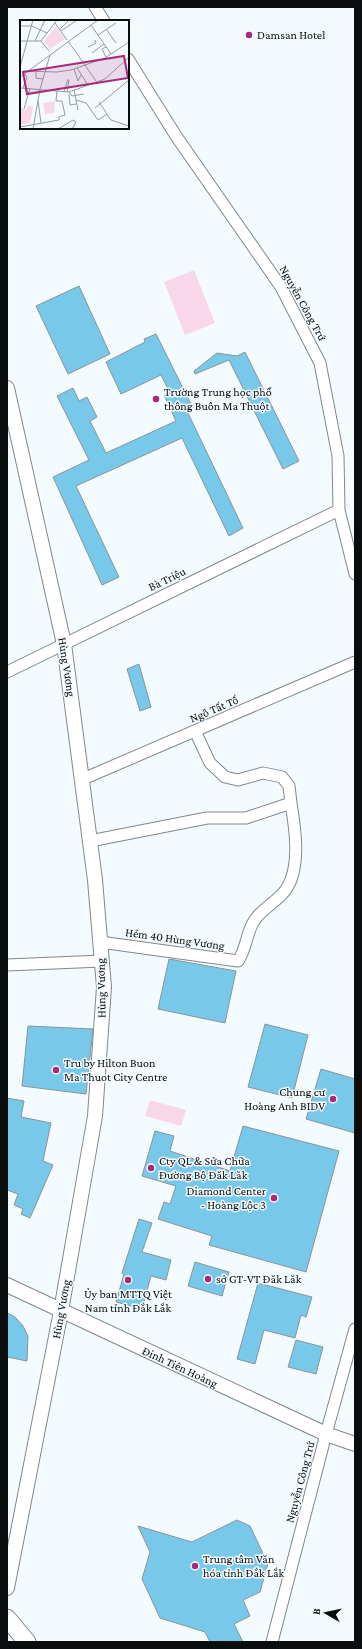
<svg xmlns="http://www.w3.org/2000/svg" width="362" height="1649" font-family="'Crimson Pro',serif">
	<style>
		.green { fill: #f8d8e8 }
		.building { fill: #78c8e9; stroke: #8b9498 }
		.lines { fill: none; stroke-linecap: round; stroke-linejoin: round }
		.minor-casing { stroke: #80888d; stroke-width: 13 }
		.tertiary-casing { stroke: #80888d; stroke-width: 16 }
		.primary-casing { stroke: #80888d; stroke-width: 19 }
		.minor { stroke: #fff; stroke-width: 11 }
		.tertiary { stroke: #fff; stroke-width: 14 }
		.primary { stroke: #fff; stroke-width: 17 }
		.poi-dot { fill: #a82979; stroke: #f3fbff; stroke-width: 1.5 }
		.labels { text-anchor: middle; stroke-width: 3; stroke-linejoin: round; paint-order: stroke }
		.poi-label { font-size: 12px; fill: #0a0d0e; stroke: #f3fbff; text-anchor: start }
		.street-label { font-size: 12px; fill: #0a0d0e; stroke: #f3fbff }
		.inset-road { fill: none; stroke: #969c9f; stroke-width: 1 }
		.view { fill: #a82979; fill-opacity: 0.15; stroke: #a82979; stroke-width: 2 }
		.inset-edge { fill: none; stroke: #0a0d0e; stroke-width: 2 }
	</style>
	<rect width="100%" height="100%" fill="#f3fbff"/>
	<path class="green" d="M194,270L215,323L185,335L164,282Z
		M150,1100L186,1110L181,1126L145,1116Z"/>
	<path class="building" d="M79,286L110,354L68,374L36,306Z
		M156,334L193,408L187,411L243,528L229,536L182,438L76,486L119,577L102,585L53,477L89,460L57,396L73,388L79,401L87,397L97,417L90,421L106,453L176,421L164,395L169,391L161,375L121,394L106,362L145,342L144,339Z
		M245,352L299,461L283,469L229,360L195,374L194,371L217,353L237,356Z
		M139,664L151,707L140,711L127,669Z
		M169,959L236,971L225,1023L158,1009Z
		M265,1024L308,1035L292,1098L248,1087Z
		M28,1026L93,1029L86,1094L22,1086Z
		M321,1069L355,1079V1133L306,1119Z
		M7,1098L24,1101L21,1117L51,1123L43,1161L53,1165L30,1218L21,1214L23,1209L14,1205L18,1194L7,1190Z
		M243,1126L339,1151L306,1272L209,1245L212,1236L158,1219L164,1202L170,1204L176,1186L142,1176L155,1131L174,1136L170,1151L230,1171Z
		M139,1219L152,1223L142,1252L171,1260L166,1280L151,1276L142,1309L116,1302L124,1274L122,1273Z
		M195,1262L229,1272L222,1296L188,1286Z
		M258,1283L312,1297L306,1317L301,1315L295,1338L264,1330L255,1364L237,1359Z
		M7,1313L15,1317L23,1326L28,1336L27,1361L7,1357Z
		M296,1340L323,1347L316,1374L288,1367Z
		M237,1520L250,1526L268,1564L260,1592L243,1600L250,1616L234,1624L243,1642H210L205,1632L160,1618L142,1579L150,1552L138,1526L192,1542Z"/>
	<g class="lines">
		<defs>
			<path id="minor" d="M95,7L104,21
				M128,59L176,136L281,287L320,363L338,456L339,510L355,574
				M7,672L339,510
				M83,779L355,662
				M90,841L207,818H246L291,803L289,786L282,777L263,773L238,780L225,777L210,763L195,731
				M100,942L238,961C247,948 246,933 254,921C262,908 280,900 287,888C301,865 295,828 291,803
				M7,965L102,961
				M272,1642L326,1434L355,1329"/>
			<path id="tertiary" d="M7,388L64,644L95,880L104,987L95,1116L61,1311L7,1588
				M7,1285L326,1434L355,1444"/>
			<path id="primary" d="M7,1618L27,1642"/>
		</defs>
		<use href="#minor" class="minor-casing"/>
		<use href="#tertiary" class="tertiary-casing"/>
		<use href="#primary" class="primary-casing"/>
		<use href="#minor" class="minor"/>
		<use href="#tertiary" class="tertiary"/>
		<use href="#primary" class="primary"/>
	</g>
	<g class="poi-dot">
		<circle cx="249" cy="35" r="4"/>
		<circle cx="156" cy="399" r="4"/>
		<circle cx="56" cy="1070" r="4"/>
		<circle cx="333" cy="1099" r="4"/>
		<circle cx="151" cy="1168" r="4"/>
		<circle cx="274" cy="1198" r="4"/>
		<circle cx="208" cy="1279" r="4"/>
		<circle cx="128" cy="1280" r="4"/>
		<circle cx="195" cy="1566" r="4"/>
	</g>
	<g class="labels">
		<g class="poi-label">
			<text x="257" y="39">Damsan Hotel</text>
			<text x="164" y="396">Trường Trung học phổ<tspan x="164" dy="14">thông Buôn Ma Thuột</tspan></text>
			<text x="64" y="1067">Tru by Hilton Buon<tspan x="64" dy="14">Ma Thuot City Centre</tspan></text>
			<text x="325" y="1096" text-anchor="end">Chung cư<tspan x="325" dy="14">Hoàng Anh BIDV</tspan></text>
			<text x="159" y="1165">Cty QL &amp; Sửa Chữa<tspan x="159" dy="14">Đường Bộ Đăk Lăk</tspan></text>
			<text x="266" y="1195" text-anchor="end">Diamond Center<tspan x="266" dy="14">- Hoàng Lộc 3</tspan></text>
			<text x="216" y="1283">sở GT-VT Đăk Lăk</text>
			<text x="128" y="1298" text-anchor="middle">Ủy ban MTTQ Việt<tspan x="128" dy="14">Nam tỉnh Đắk Lắk</tspan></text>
			<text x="203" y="1563">Trung tâm Văn<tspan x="203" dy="14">hóa tỉnh Đắk Lắk</tspan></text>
		</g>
		<g class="street-label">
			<text transform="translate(303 303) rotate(61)" y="4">Nguyễn Công Trứ</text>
			<text transform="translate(167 579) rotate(-26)" y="4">Bà Triệu</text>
			<text transform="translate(67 667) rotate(81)" y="4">Hùng Vương</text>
			<text transform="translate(214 709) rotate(-23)" y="4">Ngô Tất Tố</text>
			<text transform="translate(175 939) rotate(8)" y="4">Hẻm 40 Hùng Vương</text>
			<text transform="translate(101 988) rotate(-91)" y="4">Hùng Vương</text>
			<text transform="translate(61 1309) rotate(-80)" y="4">Hùng Vương</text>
			<text transform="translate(180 1367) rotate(25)" y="4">Đinh Tiên Hoàng</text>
			<text transform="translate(300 1482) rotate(-75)" y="4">Nguyễn Công Trứ</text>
		</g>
	</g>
	<g transform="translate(20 20)">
		<rect width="109" height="109" fill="#f3fbff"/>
		<path d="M36,7L45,19L30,29L24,21ZM35,81L34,93L25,94L23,83ZM8,85L13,87L10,103L0,105V88L6,90Z" fill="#f8d8e8"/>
		<path class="inset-road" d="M35,3L47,20M71,5L91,34M0,6H12L27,13M40,9L49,0M86,9L96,23M41,11L57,0M78,15L96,3M0,21H21L29,31M15,21L25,0M21,21L37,0M48,21L76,61M68,27L76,23L75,20M86,27L82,29L86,37M72,33L84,24M0,47L13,0M57,48L68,65M54,49L58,61L61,55M3,51L37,52L51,50L85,38L109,22M16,52V58L23,59M0,57L78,0M0,68L49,72L85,59L109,37M3,68L7,57L4,53M54,70L58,90M44,72L48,59M47,72L49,60M49,72L52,76L64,74M49,74L50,85L56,84M56,80L66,83L78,100L87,94M18,81L21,103M79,82L91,100L109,106M75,88L109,60M4,89L10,68M0,107L39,100V97L45,95L42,81H36L37,71M13,109L20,69L30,35M38,109L53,100L56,102L52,109"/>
		<path class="view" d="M104,36L108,58L7,74L3,52Z"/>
		<rect width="109" height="109" class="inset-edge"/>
	</g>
	<rect width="362" height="1649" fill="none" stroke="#0a0d0e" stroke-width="16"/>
	<g transform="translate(326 1613) rotate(279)" stroke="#f3fbff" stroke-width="3" paint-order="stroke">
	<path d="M0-3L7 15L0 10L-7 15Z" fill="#0a0d0e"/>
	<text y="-6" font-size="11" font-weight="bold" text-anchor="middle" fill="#0a0d0e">B</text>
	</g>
</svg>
